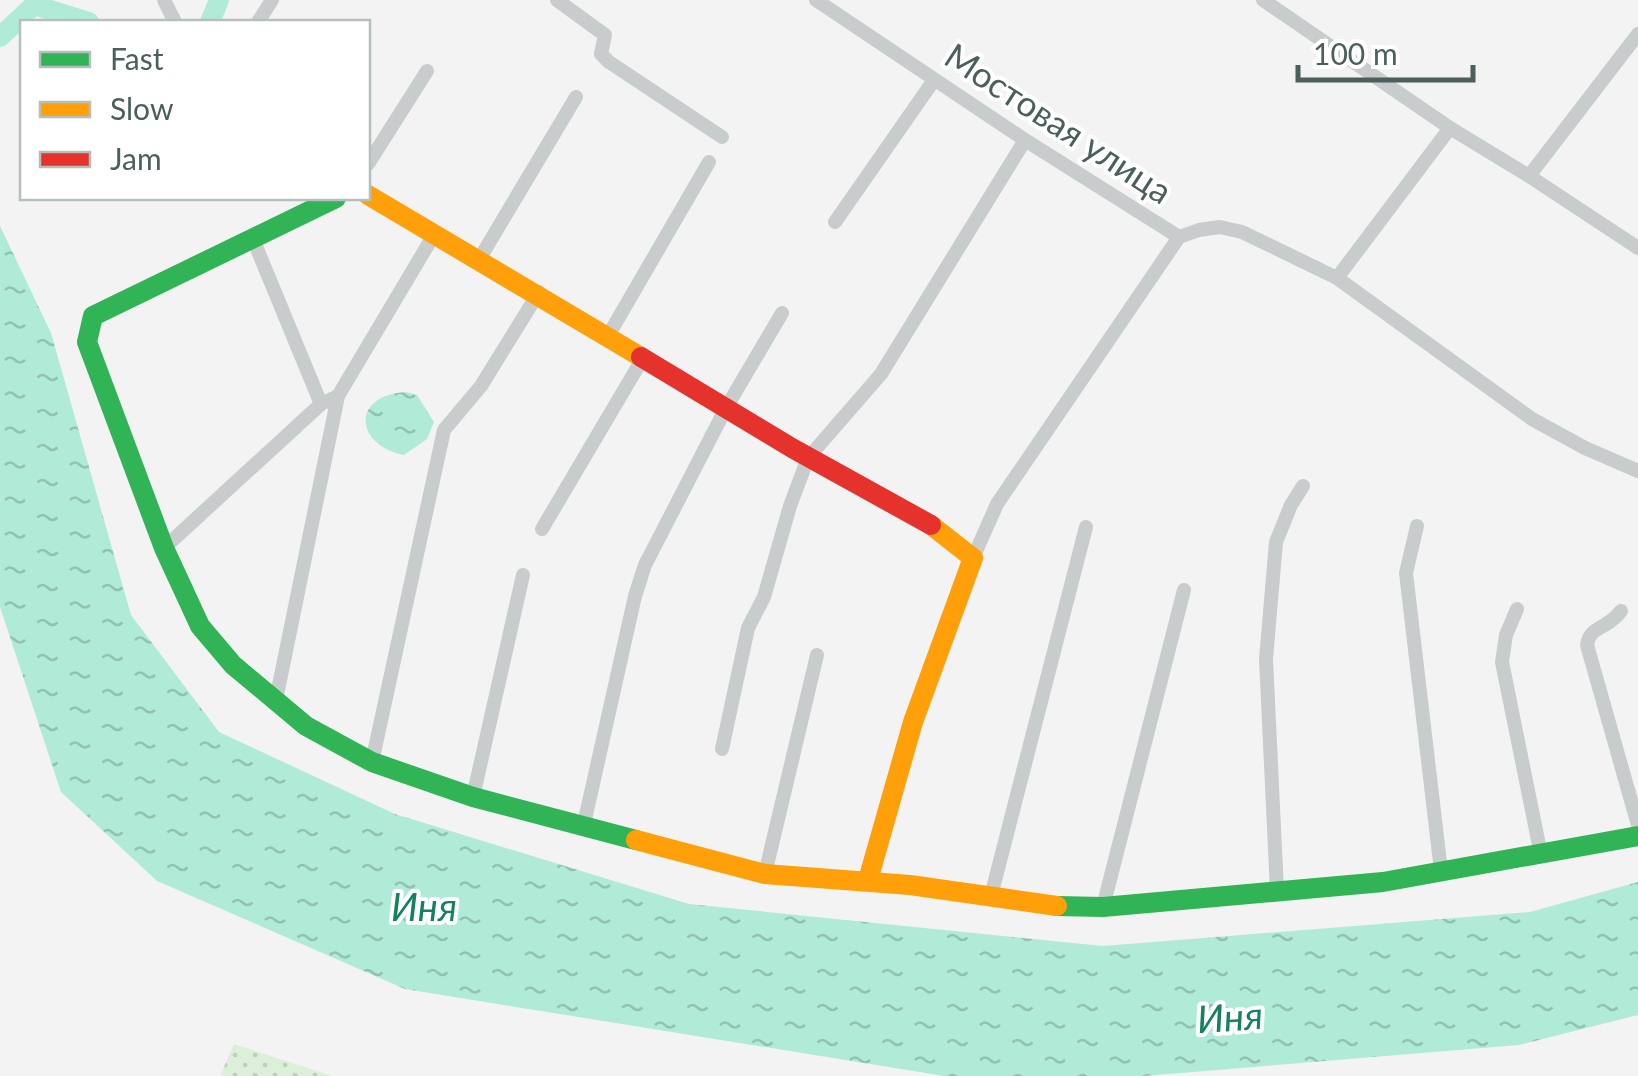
<svg xmlns="http://www.w3.org/2000/svg" width="1638" height="1076" font-family="Lato,sans-serif">
	<style>
		.park { fill: url(#park-dots) }
		.water { fill: url(#water-ripples) }
		.lines { fill: none; stroke-linecap: round; stroke-linejoin: round }
		.river { stroke: #b0ebd8; stroke-width: 20 }
		.street { stroke: #c8cccc; stroke-width: 14 }
		.fast { stroke: #30b455; stroke-width: 20 }
		.slow { stroke: #ff9f0a; stroke-width: 20 }
		.jam { stroke: #e5322d; stroke-width: 20 }
		.labels { text-anchor: middle; stroke-width: 8; stroke-linejoin: round; paint-order: stroke }
		.street-label { font-size: 35px; fill: #4b5f5d; stroke: #fff }
		.water-label { font-size: 38px; font-style: italic; fill: #14825e; stroke: #fff }
	</style>
	<defs>
		<pattern id="park-dots" width="8" height="8" patternUnits="userSpaceOnUse" patternTransform="scale(2.5)"><rect width="8" height="8" fill="#dcf0d9"/><path d="M2 2h.1M6 6h.1" fill="none" stroke="#bed0bd" stroke-width="1.8" stroke-linecap="round"/></pattern>
		<pattern id="water-ripples" width="26" height="14" patternUnits="userSpaceOnUse" patternTransform="scale(2.5)"><rect width="26" height="14" fill="#b0ebd8"/><path d="M2 4q2-2 4 0t4 0M15 11q2-2 4 0t4 0" fill="none" stroke="#91c2b2"/></pattern>
	</defs>
	<rect width="100%" height="100%" fill="#f3f3f3"/>
	<path class="park" d="M234,1044L332,1076H220Z"/>
	<path class="water" d="M0,226L51,333L131,615L219,732L395,814L689,904L1103,946L1530,912L1638,882V1015L1519,1045L1144,1076H944L405,989L157,881L61,792L0,607Z
		M406,392L417,395L434,422L427,439L404,455C354,445 351,395 406,392Z"/>
	<g class="lines">
		<path class="river" d="M210,22L219,0
			M0,37L34,5L89,22"/>
		<path class="street" d="M164,0L175,22
			M557,0L605,35L601,54L609,62L722,137
			M816,0L1025,140L1179,237L1199,230L1220,227L1242,232L1337,278L1532,419L1585,448L1638,471
			M1263,0L1450,128L1529,176L1638,248
			M258,22L272,0
			M368,164L427,71
			M1529,176L1638,34
			M835,222L934,80
			M253,239L321,404
			M480,258L576,97
			M1337,278L1450,128
			M608,336L709,162
			M1417,526L1406,573L1441,871
			M542,529L643,358
			M164,548L321,404L338,396L435,233
			M973,558L997,504L1179,237
			M1517,609L1506,635L1502,662L1541,855
			M1621,611C1607,630 1590,625 1587,645L1638,825
			M276,700L338,396
			M722,749L748,628L764,597L790,506L808,458L881,374L1025,140
			M372,762L444,430L481,386L539,292
			M473,797L523,575
			M584,824L635,596L645,565L726,408L782,313
			M765,874L817,655
			M1277,891L1266,659L1276,542L1291,505L1303,486
			M991,896L1086,527
			M1103,907L1184,590"/>
		<path class="fast" d="M336,198L93,316L87,342L164,548L200,626L233,665L306,726L372,762L473,797L636,840
			M1057,906L1103,907L1383,882L1638,836"/>
		<path class="slow" d="M368,195L641,357
			M636,840L765,874L910,885L1057,906
			M868,880L913,722L973,558L931,525"/>
		<path class="jam" d="M641,357L792,448L931,525"/>
	</g>
	<g class="labels">
		<g class="street-label">
			<text transform="translate(1058 124) rotate(33)" y="12">Мостовая улица</text>
		</g>
		<g class="water-label">
			<text x="424" y="921">Иня</text>
			<text transform="translate(1230 1018) rotate(-4)" y="13">Иня</text>
		</g>
	</g>
	<rect x="20" y="20" width="350" height="180" fill="#ffffff" stroke="#b7bfbe" stroke-width="2.5"/>
	<rect x="40" y="52" width="50" height="15" fill="#30b455" stroke="#b7bfbe" stroke-width="2.5"/>
	<text x="110" y="70" font-size="30" fill="#4b5f5d">Fast</text>
	<rect x="40" y="102" width="50" height="15" fill="#ff9f0a" stroke="#b7bfbe" stroke-width="2.5"/>
	<text x="110" y="120" font-size="30" fill="#4b5f5d">Slow</text>
	<rect x="40" y="152" width="50" height="15" fill="#e5322d" stroke="#b7bfbe" stroke-width="2.5"/>
	<text x="110" y="170" font-size="30" fill="#4b5f5d">Jam</text>
	<path d="M1298 65v15h175v-15" fill="none" stroke="#4b5f5d" stroke-width="5"/>
	<text x="1313" y="65" font-size="30" fill="#4b5f5d" stroke="#ffffff" stroke-width="8" paint-order="stroke">100 m</text>
</svg>
